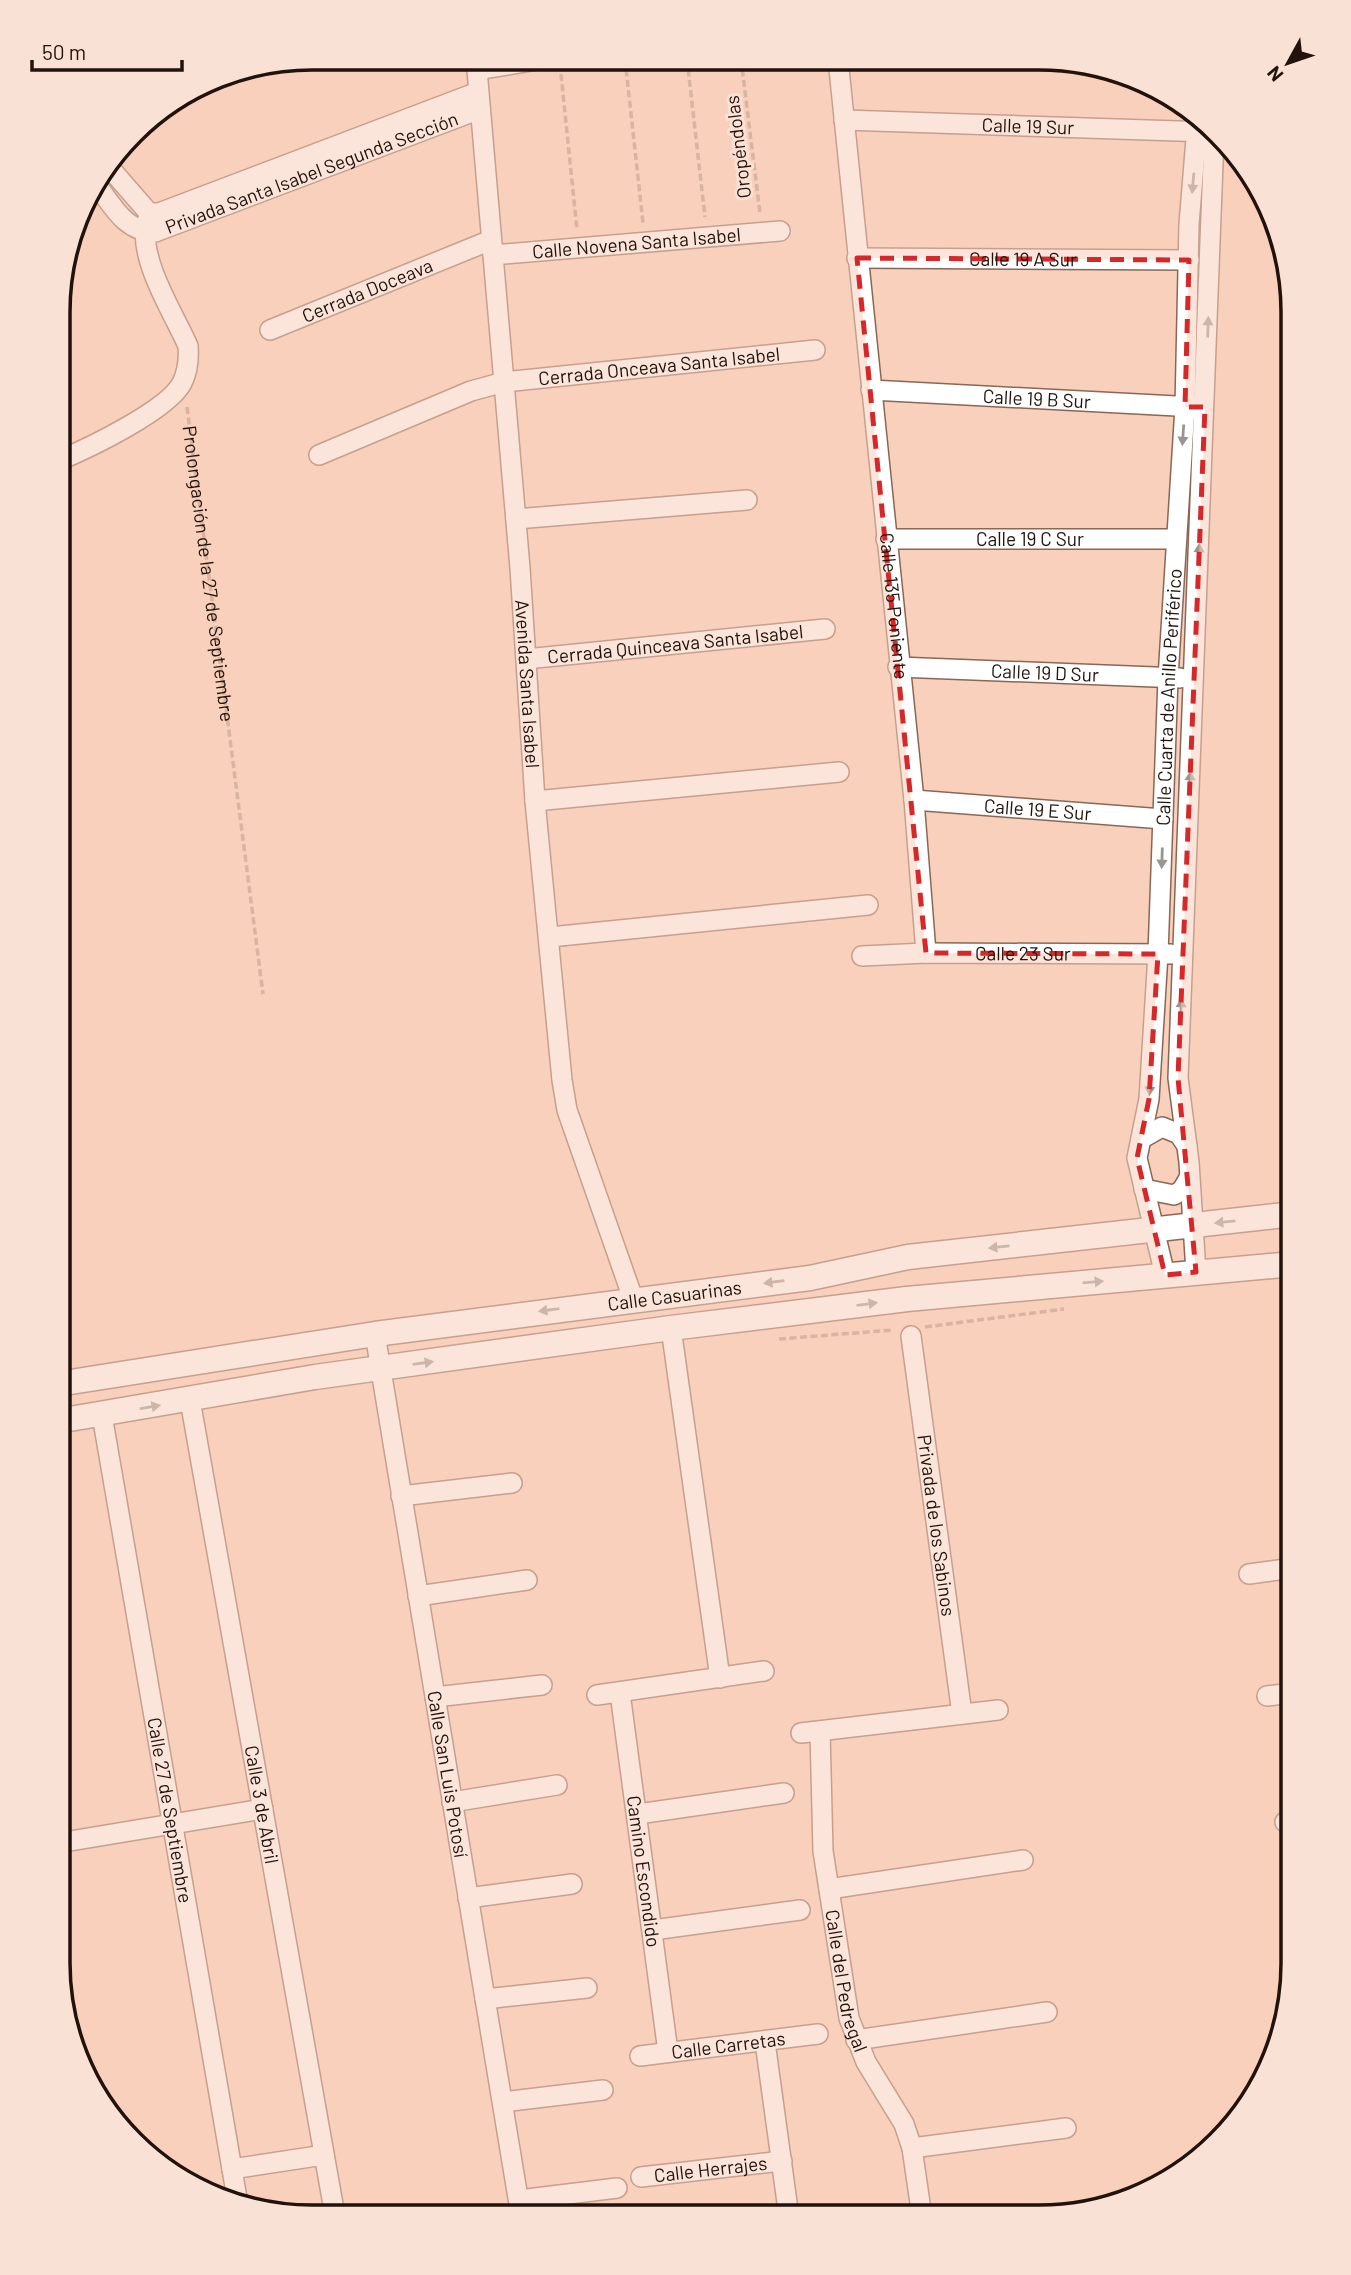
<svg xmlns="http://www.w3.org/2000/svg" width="1351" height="2275" font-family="Barlow,sans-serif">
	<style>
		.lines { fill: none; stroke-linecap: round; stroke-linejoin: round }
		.minor-casing { stroke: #8a6755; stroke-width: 22 }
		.major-casing { stroke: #8a6755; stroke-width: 27 }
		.path { stroke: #b29282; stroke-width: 3.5; stroke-dasharray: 7 3.5; stroke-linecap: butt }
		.minor { stroke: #fff; stroke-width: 19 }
		.major { stroke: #fff; stroke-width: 24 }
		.oneway { fill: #9b9592 }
		.marked { fill: none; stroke: #d62828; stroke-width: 5; stroke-dasharray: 14 9; stroke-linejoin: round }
		.labels { text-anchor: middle; stroke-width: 6; stroke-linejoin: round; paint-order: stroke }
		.street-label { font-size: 19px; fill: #21130c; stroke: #fae1d5 }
		.rim { fill: none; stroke: #21130c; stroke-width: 3.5 }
	</style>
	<rect width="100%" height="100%" fill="#f8d0bb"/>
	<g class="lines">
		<defs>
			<g id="minor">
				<path id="s2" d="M476,58L520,568L535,801L562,1080L567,1110L630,1290V1299"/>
				<path id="s3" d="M838,59L914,800L926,953"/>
				<path d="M477,70L549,58"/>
				<path id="s4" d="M844,120L1209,132"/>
				<path d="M109,167L149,213"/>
				<path id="s5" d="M96,184C113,206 125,232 155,232L480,109"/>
				<path d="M149,213H159L478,92"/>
				<path id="s6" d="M493,255L780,231"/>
				<path id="s7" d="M857,258L1189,260"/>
				<path id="s8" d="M270,330L491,240"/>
				<path id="s9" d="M871,390L1195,407"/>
				<path id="s10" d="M319,455L471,391L504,382L815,350"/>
				<path d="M60,460C89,448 168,410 182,383C188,371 189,359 188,346C173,312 137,257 147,221"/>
				<path d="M516,519L747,500"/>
				<path id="s11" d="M886,539H1175"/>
				<path id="s12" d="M526,659L825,629"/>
				<path id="s13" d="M898,667L1180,678"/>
				<path id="s14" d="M914,800L1163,819"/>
				<path d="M535,801L839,772"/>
				<path d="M550,937L868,905"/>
				<path id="s15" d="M862,956L926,953L1171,954"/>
				<path d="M1141,1139L1162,1127L1179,1134L1187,1146"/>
				<path d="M1144,1189L1174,1195L1182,1190L1189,1178"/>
				<path d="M1196,1272L1189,1162L1178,1078L1214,137"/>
				<path id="s16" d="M1165,1275L1137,1158L1149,1099L1158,954L1168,678L1185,407L1189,224L1198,115"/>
				<path d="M671,1328L720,1678"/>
				<path id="s17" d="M375,1334L521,2216"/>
				<path id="s18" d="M911,1336L962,1714"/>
				<path id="s19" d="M190,1400L334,2210"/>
				<path id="s20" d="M102,1415L238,2204"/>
				<path d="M1293,1460V1450"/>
				<path d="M401,1496L512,1483"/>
				<path d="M1249,1574L1293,1568"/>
				<path d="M418,1596L527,1580"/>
				<path id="s21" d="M620,1693L668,2052"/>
				<path d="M597,1695L764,1671"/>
				<path d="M1267,1696L1293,1693"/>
				<path d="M435,1697L542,1685"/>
				<path id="s22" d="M820,1731L823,1851L849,2018L866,2062L904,2124L912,2148L922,2217"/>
				<path d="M801,1733L998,1710"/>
				<path d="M452,1802L557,1785"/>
				<path d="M638,1814L784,1793"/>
				<path d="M1285,1822L1293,1821"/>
				<path d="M58,1843L263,1809"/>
				<path d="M829,1889L1023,1860"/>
				<path d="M468,1898L572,1884"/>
				<path d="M653,1930L800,1910"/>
				<path d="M485,1999L587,1988"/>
				<path d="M856,2040L1047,2012"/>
				<path d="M765,2042L789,2217"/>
				<path id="s23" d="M640,2056L818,2034"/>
				<path d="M503,2102L603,2090"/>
				<path d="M912,2148L1066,2128"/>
				<path d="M232,2169L324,2155"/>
				<path id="s24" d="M641,2177L782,2161"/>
				<path d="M519,2200L617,2188"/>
			</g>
			<g id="major">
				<path id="s25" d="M58,1384L375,1334L810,1278L908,1257L1293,1214"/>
				<path d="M58,1421L315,1377L671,1328L907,1299L1293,1264"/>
			</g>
		</defs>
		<use href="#minor" class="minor-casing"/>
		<use href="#major" class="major-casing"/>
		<g class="path">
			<path d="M625,59L643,223"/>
			<path d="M687,59L705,217"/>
			<path d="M741,59L760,213"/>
			<path d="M561,74L577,230"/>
			<path id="s1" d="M187,407L263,994"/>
			<path d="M925,1327L1064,1309"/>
			<path d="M779,1339L893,1330"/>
		</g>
		<use href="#minor" class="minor"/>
		<use href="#major" class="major"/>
	</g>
	<defs><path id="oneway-solid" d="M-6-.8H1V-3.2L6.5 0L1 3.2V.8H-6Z" transform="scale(1.75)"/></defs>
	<g class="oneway">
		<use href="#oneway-solid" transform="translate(1193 183) rotate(95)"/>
		<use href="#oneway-solid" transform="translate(1208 327) rotate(-88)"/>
		<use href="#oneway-solid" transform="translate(1183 435) rotate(94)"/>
		<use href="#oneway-solid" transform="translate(1199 554) rotate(-88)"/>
		<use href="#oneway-solid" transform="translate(1190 782) rotate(-88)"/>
		<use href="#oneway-solid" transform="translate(1162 858) rotate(92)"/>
		<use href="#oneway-solid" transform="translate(1181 1009) rotate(-88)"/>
		<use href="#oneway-solid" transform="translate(1150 1085) rotate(94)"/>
		<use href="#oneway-solid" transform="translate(1225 1222) rotate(174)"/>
		<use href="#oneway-solid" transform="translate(999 1247) rotate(174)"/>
		<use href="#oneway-solid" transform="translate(774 1282) rotate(173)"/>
		<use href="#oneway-solid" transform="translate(1093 1282) rotate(-5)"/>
		<use href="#oneway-solid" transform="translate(867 1304) rotate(-7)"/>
		<use href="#oneway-solid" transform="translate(549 1310) rotate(172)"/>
		<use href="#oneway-solid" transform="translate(423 1363) rotate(-8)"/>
		<use href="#oneway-solid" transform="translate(150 1407) rotate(-10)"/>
	</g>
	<path d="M0 0H1351V2275H0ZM857,258L1189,260L1185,407H1205L1178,1078L1196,1272L1165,1275L1137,1158L1149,1099L1158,954L926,953Z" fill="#f8d0bb" fill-opacity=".55" fill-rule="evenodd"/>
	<path class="marked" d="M857,258L1189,260L1185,407H1205L1178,1078L1196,1272L1165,1275L1137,1158L1149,1099L1158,954L926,953Z"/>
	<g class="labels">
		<g class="street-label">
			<text dy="7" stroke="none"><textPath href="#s4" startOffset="184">Calle 19 Sur</textPath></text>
			<text transform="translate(738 147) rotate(-97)" y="7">Oropéndolas</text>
			<text dy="7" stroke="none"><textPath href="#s5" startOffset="247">Privada Santa Isabel Segunda Sección</textPath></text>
			<text dy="7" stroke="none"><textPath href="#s6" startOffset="144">Calle Novena Santa Isabel</textPath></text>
			<text dy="7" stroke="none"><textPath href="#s7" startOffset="166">Calle 19 A Sur</textPath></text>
			<text dy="7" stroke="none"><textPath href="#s8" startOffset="105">Cerrada Doceava</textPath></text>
			<text dy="7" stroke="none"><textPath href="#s10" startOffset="355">Cerrada Onceava Santa Isabel</textPath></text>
			<text dy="7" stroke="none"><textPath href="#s9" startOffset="166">Calle 19 B Sur</textPath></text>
			<text dy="7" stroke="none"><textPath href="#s11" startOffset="144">Calle 19 C Sur</textPath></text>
			<text dy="7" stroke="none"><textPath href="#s1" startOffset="168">Prolongación de la 27 de Septiembre</textPath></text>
			<text dy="7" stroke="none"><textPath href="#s3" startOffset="550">Calle 135 Poniente</textPath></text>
			<text dy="7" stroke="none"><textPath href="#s12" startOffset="150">Cerrada Quinceava Santa Isabel</textPath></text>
			<text dy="7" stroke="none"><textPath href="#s13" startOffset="147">Calle 19 D Sur</textPath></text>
			<text dy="7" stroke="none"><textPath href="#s2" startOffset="628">Avenida Santa Isabel</textPath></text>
			<text dy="7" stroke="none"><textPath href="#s16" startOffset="583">Calle Cuarta de Anillo Periférico</textPath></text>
			<text dy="7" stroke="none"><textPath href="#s14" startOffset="124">Calle 19 E Sur</textPath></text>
			<text dy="7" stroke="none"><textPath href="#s15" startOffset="161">Calle 23 Sur</textPath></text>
			<text dy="7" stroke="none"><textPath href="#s25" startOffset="623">Calle Casuarinas</textPath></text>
			<text dy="7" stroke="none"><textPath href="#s18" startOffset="191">Privada de los Sabinos</textPath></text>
			<text dy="7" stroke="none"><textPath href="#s17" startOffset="446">Calle San Luis Potosí</textPath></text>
			<text dy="7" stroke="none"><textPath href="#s19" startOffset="411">Calle 3 de Abril</textPath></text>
			<text dy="7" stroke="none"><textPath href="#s20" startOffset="401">Calle 27 de Septiembre</textPath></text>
			<text dy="7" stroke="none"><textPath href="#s21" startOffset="180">Camino Escondido</textPath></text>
			<text dy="7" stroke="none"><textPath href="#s22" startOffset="252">Calle del Pedregal</textPath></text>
			<text dy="7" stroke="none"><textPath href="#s23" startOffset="89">Calle Carretas</textPath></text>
			<text dy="7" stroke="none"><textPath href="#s24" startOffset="70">Calle Herrajes</textPath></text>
		</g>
	</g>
	<path d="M0 0H1351V2275H0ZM312 70H1039A242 242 0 0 1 1281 312V1963A242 242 0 0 1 1039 2205H312A242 242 0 0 1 70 1963V312A242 242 0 0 1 312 70Z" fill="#fae1d5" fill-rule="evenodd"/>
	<path class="rim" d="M312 70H1039A242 242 0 0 1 1281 312V1963A242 242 0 0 1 1039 2205H312A242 242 0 0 1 70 1963V312A242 242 0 0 1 312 70Z"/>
	<g transform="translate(1288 63) rotate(230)" stroke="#fae1d5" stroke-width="5" paint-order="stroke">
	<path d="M0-5L12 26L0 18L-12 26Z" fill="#21130c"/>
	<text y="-10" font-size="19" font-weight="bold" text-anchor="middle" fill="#21130c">N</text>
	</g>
	<path d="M32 60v10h150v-10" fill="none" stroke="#21130c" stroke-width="3.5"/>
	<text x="42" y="60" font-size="21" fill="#21130c" stroke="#fae1d5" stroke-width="5" paint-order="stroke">50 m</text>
</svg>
